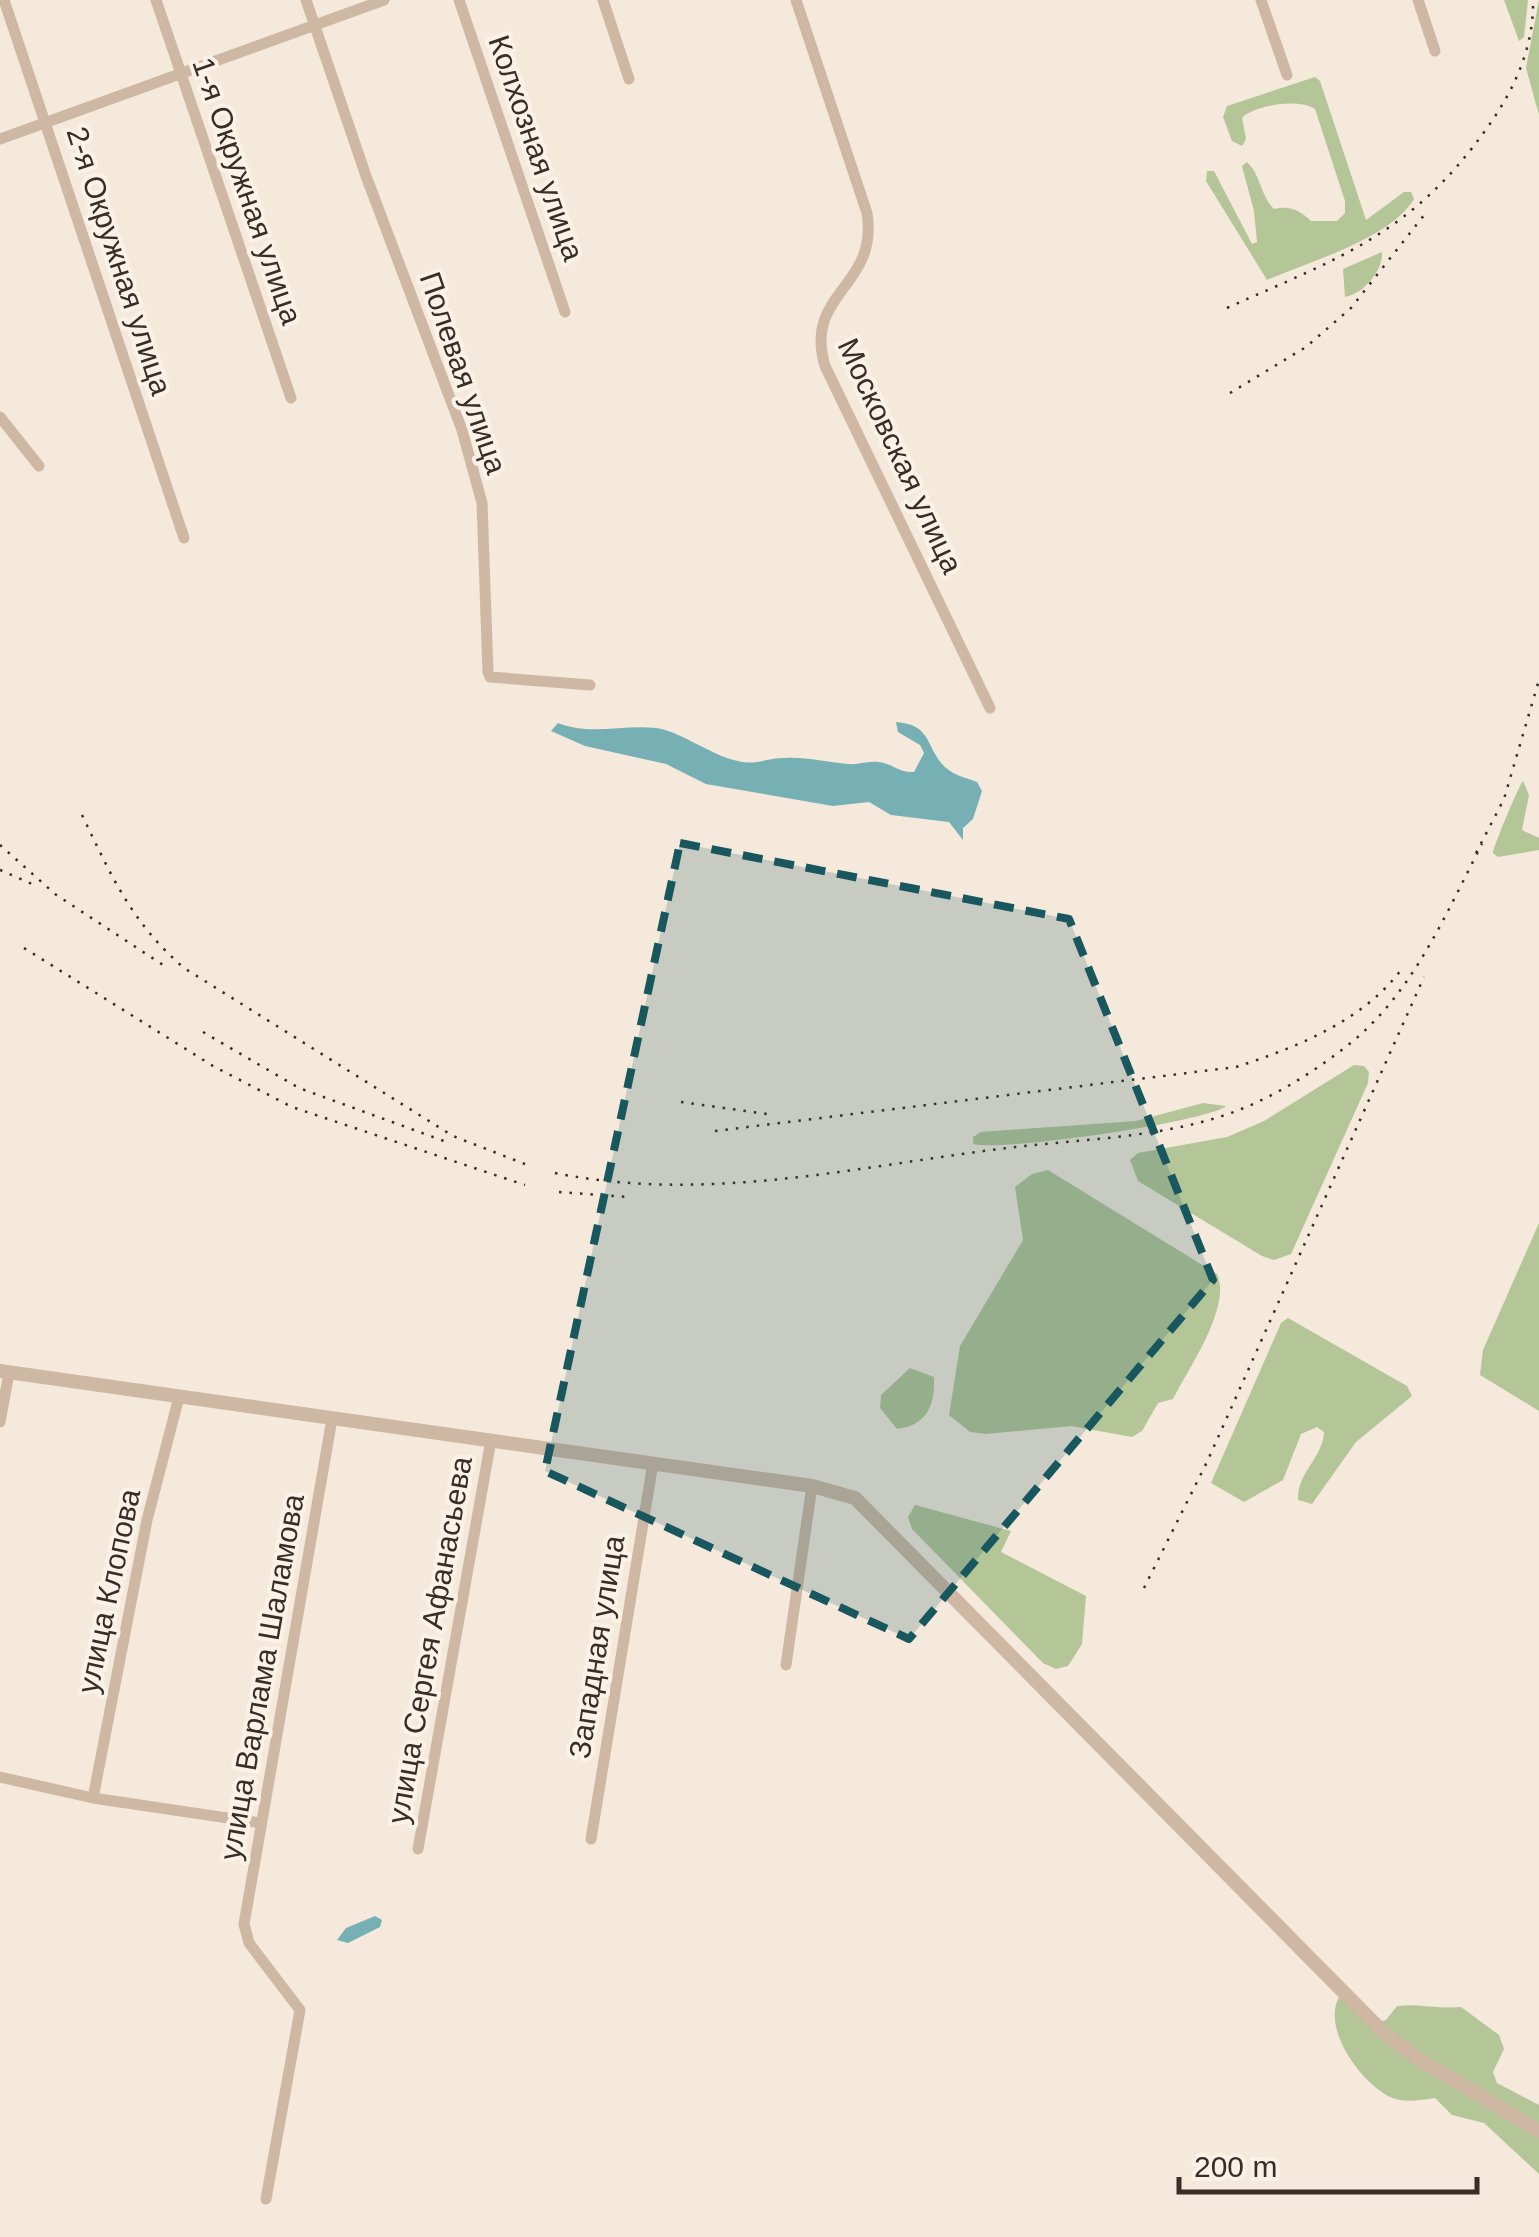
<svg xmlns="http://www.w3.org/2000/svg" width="1539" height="2237" font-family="Helvetica,sans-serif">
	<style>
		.green { fill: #b4c598 }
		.water { fill: #76b0b4 }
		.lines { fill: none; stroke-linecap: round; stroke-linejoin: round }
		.minor { stroke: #ceb8a4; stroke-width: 11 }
		.tertiary { stroke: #ceb8a4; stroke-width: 14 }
		.rail { stroke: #382d27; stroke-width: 2.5; stroke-dasharray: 2.5 8; stroke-linecap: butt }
		.marked { fill: #18575e; fill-opacity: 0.2; stroke: #18575e; stroke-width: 8; stroke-dasharray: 20 12; stroke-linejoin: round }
		.labels { text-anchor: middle; stroke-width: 8; stroke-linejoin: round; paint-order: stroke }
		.street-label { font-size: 30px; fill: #382d27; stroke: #fbf2e7 }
	</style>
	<rect width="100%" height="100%" fill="#f4e9da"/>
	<path class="green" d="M1504,0H1528L1524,37L1519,41Z
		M1539,0V115L1526,68Z
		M1315,77L1320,81L1366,220L1404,192H1411L1414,199C1390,239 1308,262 1267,280L1206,181L1207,171H1214L1252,244L1257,242L1254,211L1242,166L1247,162C1261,175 1260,195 1274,209C1289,205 1300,210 1311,221H1337L1345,213V201L1315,109C1298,98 1255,105 1242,118L1246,139L1242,146L1232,141L1223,117L1227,106Z
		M1382,252C1383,270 1365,293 1345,297L1343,269Z
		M1523,781L1529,795L1522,830L1539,838V850L1498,857L1493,853C1493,848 1519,785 1523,781Z
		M1354,1065L1364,1066L1369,1072L1368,1083L1291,1254L1274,1260L1262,1256L1138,1181L1130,1160L1138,1153L1227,1137L1264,1121Z
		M1203,1103L1226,1106C1207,1122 999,1152 973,1144V1137L981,1132L1136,1121Z
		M1048,1170L1217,1274C1232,1306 1189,1368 1173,1399L1158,1403L1142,1431L1132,1437L1071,1426L986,1434L970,1432L949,1415L960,1346L1023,1240L1015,1187L1032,1174Z
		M1539,1223V1411L1480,1375L1483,1350Z
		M1288,1318L1407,1386L1412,1396L1356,1442L1312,1504L1298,1500C1297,1472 1323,1458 1324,1432L1317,1427L1301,1434L1283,1480L1244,1502L1211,1483L1281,1323Z
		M910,1368L934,1377C935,1406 927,1425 897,1429L880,1408L881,1395Z
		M915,1505L1011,1531L1001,1552L1086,1596L1082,1644L1068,1666L1056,1669L1043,1663L912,1529L908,1517Z
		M1339,1997L1372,2024L1386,2020L1397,2006C1414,2003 1438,2009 1461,2007L1499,2035L1504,2049L1493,2072L1497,2083L1539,2105V2174L1484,2123L1452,2115L1435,2098C1420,2100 1403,2104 1388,2096C1359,2080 1322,2028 1339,1997Z"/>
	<path class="water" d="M896,722C930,725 925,742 941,763C951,775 964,777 977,782L982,791L973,819L963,828V840L949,822L891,815L869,802L833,806L706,784L666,764L585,746L551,731L558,723C590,736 624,724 656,728C678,731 704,750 727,758C756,768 761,758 786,758C806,757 827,762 847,764C857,765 867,761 878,762C892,763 899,773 914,772L924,753L920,745L898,732Z
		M375,1916L382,1920L380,1927L348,1943L337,1940L346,1928Z"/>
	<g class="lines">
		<path class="minor" d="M4,0L184,538
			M156,0L291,398
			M306,0L366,176L462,430L482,503L488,672L490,677L590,685
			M459,0L565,312
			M603,0L629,79
			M796,0L867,213C879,288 803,292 825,366L990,708
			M1261,0L1287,75
			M1418,0L1435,51
			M0,139L384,0
			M0,417L39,466
			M0,1422L9,1373
			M786,1665L812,1486
			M0,1777L93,1798L261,1823
			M93,1798L147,1520L179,1397
			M591,1839L653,1463
			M418,1849L491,1440
			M266,2199L300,2010L249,1943L244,1924L332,1419"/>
		<path class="tertiary" d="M0,1371L812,1486L855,1498L1382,2031L1415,2057L1539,2131"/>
		<path class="rail" d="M1227,308C1341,257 1412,234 1487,128C1514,90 1534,48 1533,0
			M1230,393L1306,347L1351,308L1425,214
			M82,815C112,877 131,922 184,968L453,1136L530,1166
			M0,845L55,894L163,965
			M1476,853L1504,799L1539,680
			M0,870L32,884
			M24,948L213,1066L292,1107L525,1185
			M203,1032L299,1088L444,1141
			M681,1102L767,1114
			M715,1131L1236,1067C1295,1048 1366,1020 1403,967
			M555,1173C705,1203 850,1168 999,1149C1076,1139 1158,1139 1231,1113C1272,1098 1309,1075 1343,1049C1411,998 1444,917 1482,844
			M559,1192L629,1197
			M1144,1588L1207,1462L1424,977"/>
	</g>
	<path class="marked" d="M680,843L1069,919L1213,1280L909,1639L545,1471Z"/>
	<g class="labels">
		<g class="street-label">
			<text transform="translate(536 148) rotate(71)" y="10">Колхозная улица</text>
			<text transform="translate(247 191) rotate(71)" y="10">1-я Окружная улица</text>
			<text transform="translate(119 261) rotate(72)" y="10">2-я Окружная улица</text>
			<text transform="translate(463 373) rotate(71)" y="10">Полевая улица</text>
			<text transform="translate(900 456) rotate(65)" y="10">Московская улица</text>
			<text transform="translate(109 1591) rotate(-78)" y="10">улица Клопова</text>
			<text transform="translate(430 1640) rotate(-80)" y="10">улица Сергея Афанасьева</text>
			<text transform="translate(597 1647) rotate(-81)" y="10">Западная улица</text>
			<text transform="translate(262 1677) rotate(-80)" y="10">улица Варлама Шаламова</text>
		</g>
	</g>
	<path d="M1179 2177v15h298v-15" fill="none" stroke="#382d27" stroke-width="5"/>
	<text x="1194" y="2177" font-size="30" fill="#382d27" stroke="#fbf2e7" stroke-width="8" paint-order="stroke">200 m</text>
</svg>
